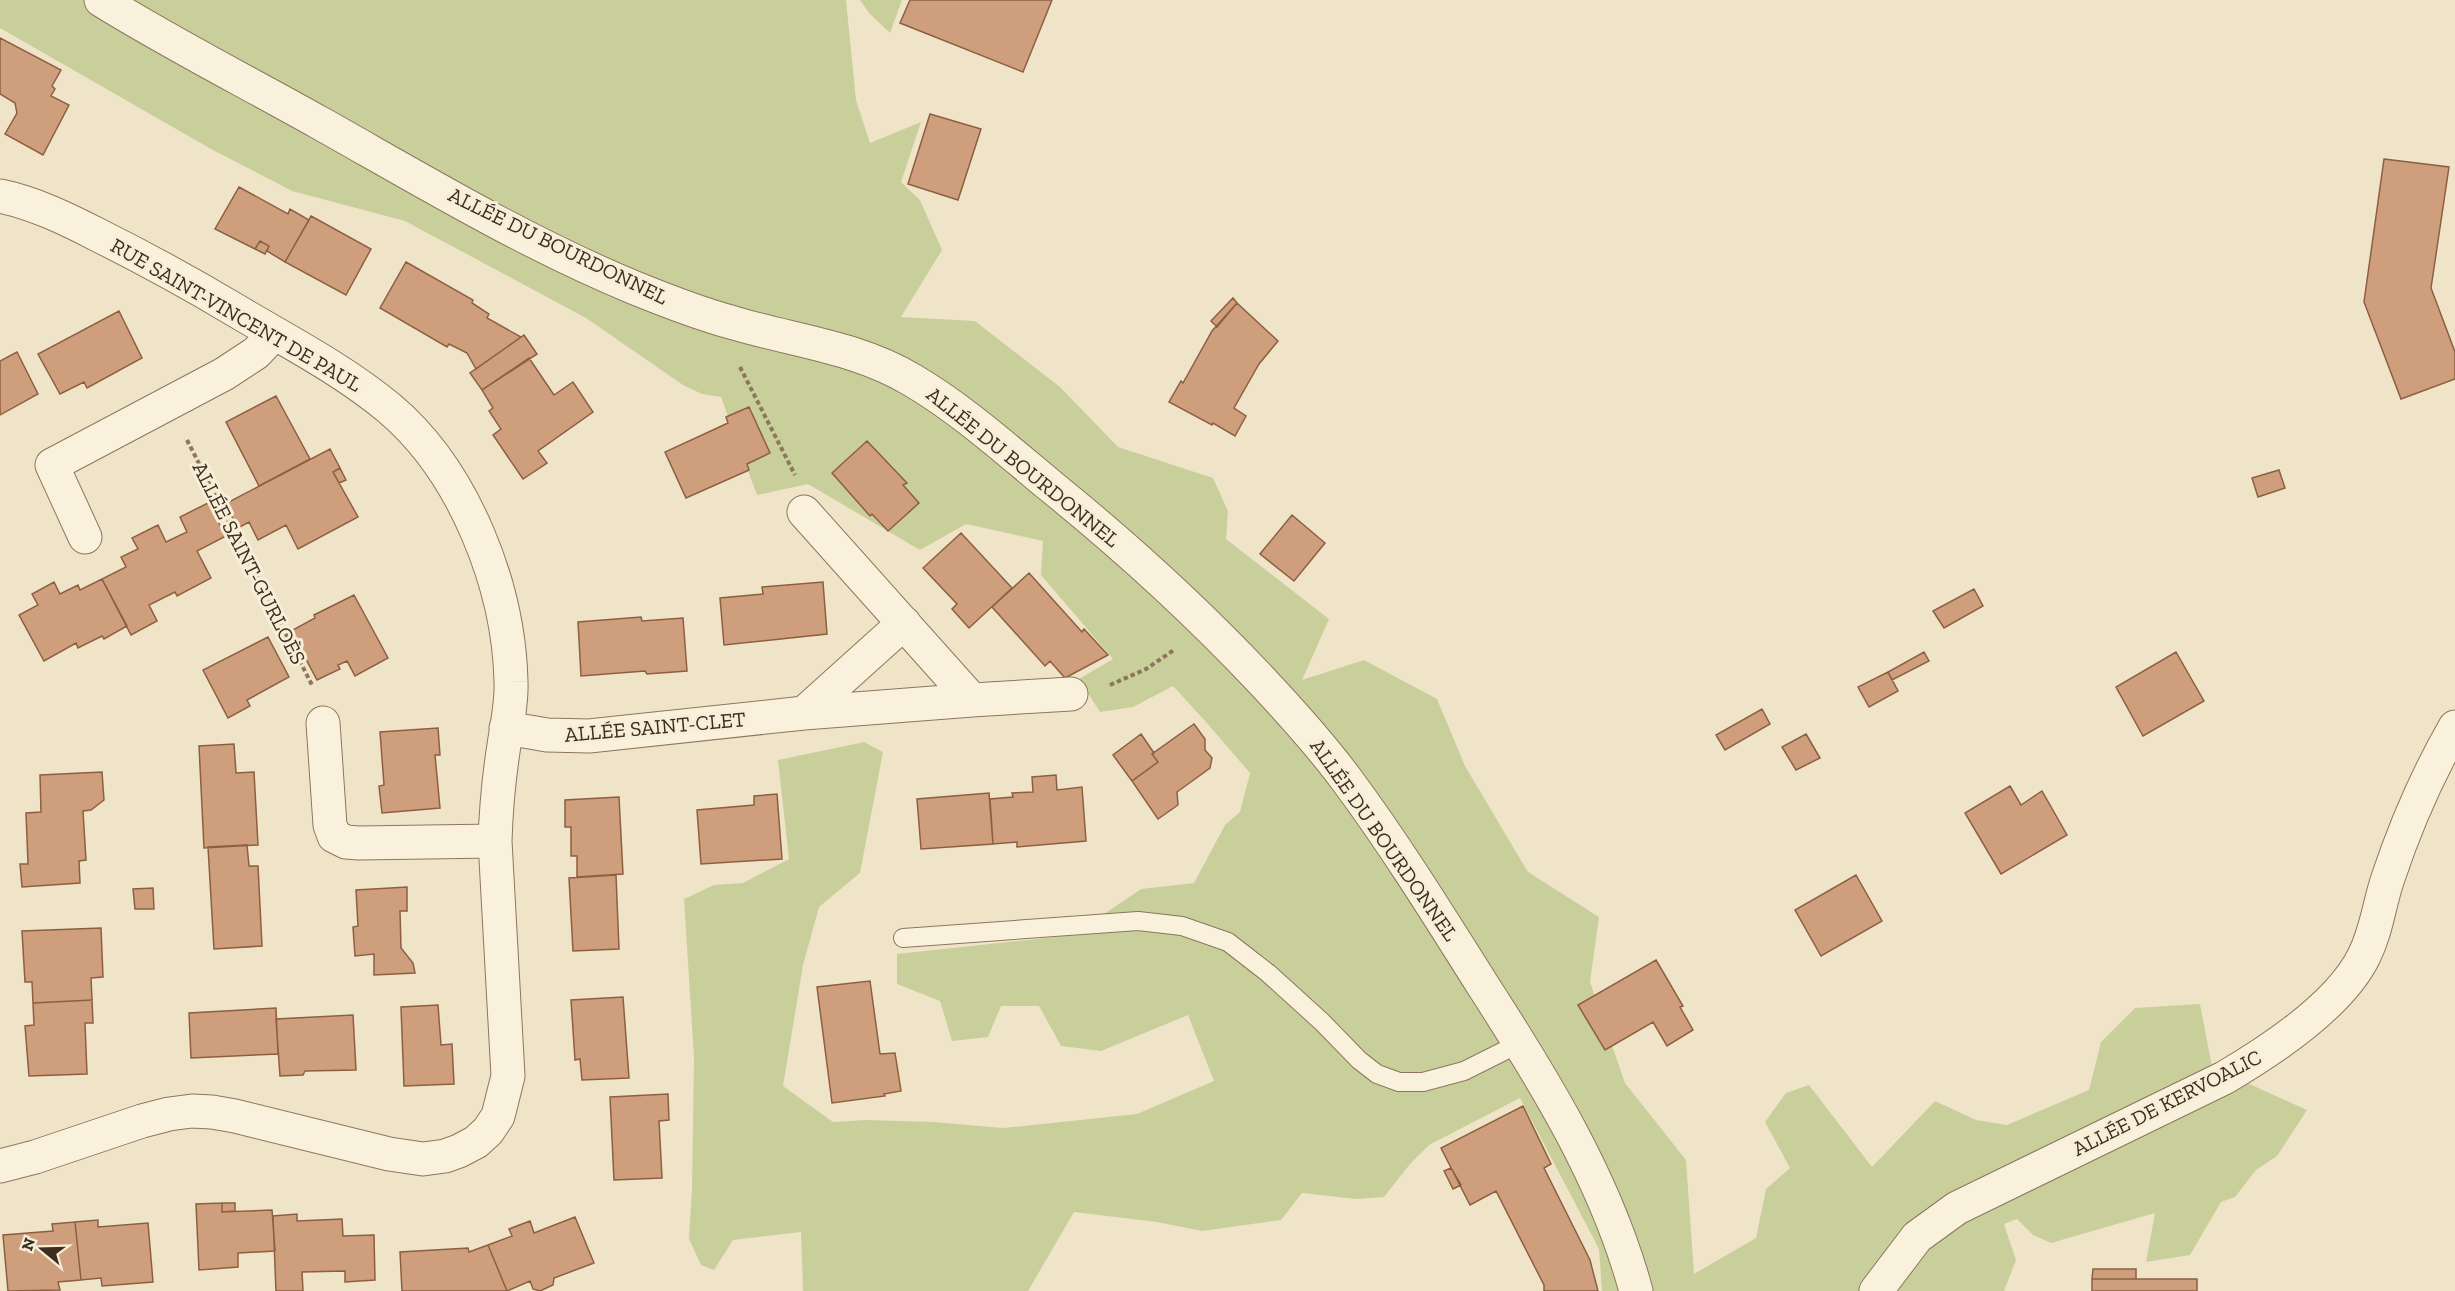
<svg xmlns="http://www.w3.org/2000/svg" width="2455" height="1291" font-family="'Zilla Slab',serif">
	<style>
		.green { fill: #c9cf9b }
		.building { fill: #cf9f7d; stroke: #8d5f41; stroke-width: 1.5 }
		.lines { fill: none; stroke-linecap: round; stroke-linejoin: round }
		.service-casing { stroke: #8d765c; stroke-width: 20 }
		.minor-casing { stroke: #8d765c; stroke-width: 35 }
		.path { stroke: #8d765c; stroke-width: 4; stroke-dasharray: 4.5 3; stroke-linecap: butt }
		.service { stroke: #faf1dc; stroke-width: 18 }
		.minor { stroke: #faf1dc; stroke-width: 33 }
		.labels { text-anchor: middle; stroke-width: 6; stroke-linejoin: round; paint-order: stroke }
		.street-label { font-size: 21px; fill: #3d2e20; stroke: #f7eed8 }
	</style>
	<rect width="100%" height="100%" fill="#f0e4c8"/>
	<path class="green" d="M0,0H846L856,100L870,143L921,122L901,182L920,200L942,250L901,317L975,321L1060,387L1118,447L1213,478L1228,511L1226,539L1329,619L1302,680L1364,660L1437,699L1465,766L1528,872L1599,917L1590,982L1625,1083L1686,1160L1694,1274L1756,1238L1766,1189L1790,1168L1765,1122L1786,1093L1809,1085L1872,1167L1935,1101L1976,1120L2007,1125L2089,1090L2101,1042L2135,1008L2200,1004L2212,1067L2307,1110L2277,1156L2256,1170L2235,1197L2221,1202L2190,1255L2146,1262L2155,1213L2051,1243L2033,1235L2017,1219L2004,1224L2016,1260L2004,1291H1602L1599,1249L1520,1098L1429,1145L1410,1164L1384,1197L1356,1199L1302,1193L1281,1220L1202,1231L1157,1222L1074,1212L1028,1291H803L801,1232L733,1240L714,1270L701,1265L689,1239L692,1188L694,1057L684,899L714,885L743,883L789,859L778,760L864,742L883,752L860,873L819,907L803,965L783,1086L833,1122L866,1120L934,1122L1003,1128L1137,1114L1214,1081L1188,1015L1101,1051L1061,1046L1039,1006H1001L988,1037L952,1041L940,1001L897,984V954L1073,935L1141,889L1194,883L1225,825L1240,812L1250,773L1206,722L1173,686L1133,707L1100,712L1079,679L1113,659L1041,575L1043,541L966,524L920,550L808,484L757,495L721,397L702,394L683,385L586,318L405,221L292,191L211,149L0,28Z
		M860,0H902L890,33L869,13Z"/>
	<path class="building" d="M910,0H1052L1023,72L900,23Z
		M0,38L61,70L52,86L55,89L51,96L69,105L43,155L5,134L17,113L15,103L0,94Z
		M930,114L981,129L958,200L908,184Z
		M2384,159L2449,167L2431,288L2455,352V379L2401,399L2364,302Z
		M239,187L288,214L290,209L309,220L285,262L267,251L269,246L260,241L255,249L215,229Z
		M311,216L371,249L346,295L285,262Z
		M260,241L269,246L265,254L255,249Z
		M406,262L473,300L472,303L489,314L487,318L521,337L476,369L467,353L449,344L447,347L380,308Z
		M1233,298L1237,303L1217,327L1211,321Z
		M1237,303L1278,341L1259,364L1234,408L1246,416L1235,436L1213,423L1212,425L1169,402L1181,381L1183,383L1212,331Z
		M119,311L142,358L87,388L84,382L60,394L38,354Z
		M524,335L537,354L482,390L470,373Z
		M17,352L38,394L0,415V361Z
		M529,358L554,395L573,382L593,412L538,451L547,463L523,479L493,435L501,429L489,411L493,408L482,390Z
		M276,396L310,459L259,486L226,422Z
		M749,407L770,453L747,464L749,470L686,498L665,452L728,423L726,417Z
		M867,441L907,483L903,485L919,503L888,531L872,514L870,516L832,473Z
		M330,449L340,468L333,472L358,517L298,549L286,525L258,540L249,522L238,528L225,504Z
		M340,468L346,480L339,483L333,472Z
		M2279,470L2285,488L2258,497L2252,478Z
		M208,503L226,536L197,551L211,578L177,596L175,592L149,605L157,621L131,635L102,579L126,567L121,557L138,549L132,538L158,525L166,542L187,532L180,517Z
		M1292,515L1325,543L1294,581L1260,554Z
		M961,533L1012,588L969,628L952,609L957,604L923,568Z
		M1029,573L1082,632L1084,629L1108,655L1065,678L1050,661L1045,666L992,607Z
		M102,579L127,626L104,639L102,636L78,648L76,643L44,661L19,615L38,605L32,594L54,582L60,594L78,585L80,590Z
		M823,582L827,634L724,645L720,598L763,594L762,587Z
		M1974,589L1983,606L1944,628L1933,611Z
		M354,595L388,658L355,676L347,661L338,665L340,669L317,680L291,631L315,618L314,615Z
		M641,617L642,621L683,618L687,671L647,674L645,671L581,676L578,622Z
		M268,637L289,677L247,700L250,706L228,718L203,670Z
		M1924,652L1929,661L1892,680L1888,672Z
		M2176,652L2204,701L2143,736L2116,687Z
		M1888,672L1898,691L1869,707L1858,687Z
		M1762,709L1770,724L1725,750L1716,735Z
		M1194,724L1205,739V750L1212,758L1210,768L1177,792L1178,805L1158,819L1132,781L1158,762L1152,754Z
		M438,728L440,755H435L440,808L382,813L379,786L384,785L380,732Z
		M1141,734L1154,753L1152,754L1158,762L1132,781L1113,755Z
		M1806,734L1820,758L1796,770L1782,747Z
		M234,744L236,773L254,772L258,845L204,848L199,746Z
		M102,772L104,800L91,810L83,811L86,860L79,861L80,883L22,887L20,864H28L26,813L41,812L40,775Z
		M1056,775L1057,790L1082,787L1086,841L1017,847V842L993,844L990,799L1013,797L1012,793L1033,792L1032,777Z
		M2010,786L2021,805L2042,791L2067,835L2001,874L1965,813Z
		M989,793L993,844L921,849L917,799Z
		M777,794L782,859L701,864L697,810L754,805V796Z
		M619,797L623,874L577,877V856H571V827H565V800Z
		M247,845L249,866H258L262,946L214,949L208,847Z
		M616,875L619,949L573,951L569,878Z
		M1856,875L1882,921L1821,956L1795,910Z
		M407,887V911H400L401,948L413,963L415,973L374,975V954L355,956L353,927L358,926L356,890Z
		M153,888L154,909H135L133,889Z
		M101,928L103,977L91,978L92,1000L33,1003L32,982H25L22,931Z
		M1656,960L1683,1006L1680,1007L1693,1030L1667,1046L1653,1022L1605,1050L1578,1005Z
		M870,981L880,1054L895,1053L901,1091L884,1094L885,1096L832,1103L817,987Z
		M623,997L629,1078L582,1080L580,1059L575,1060L571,1000Z
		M92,1000L93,1023H85L87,1074L29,1076L25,1026L34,1025L33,1003Z
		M438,1005L441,1045L452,1044L454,1084L404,1086L401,1007Z
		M276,1008L278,1054L191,1058L189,1013Z
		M353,1015L356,1070L305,1071L303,1075L280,1076L276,1019Z
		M668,1094L669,1120L659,1121L662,1178L614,1180L610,1097Z
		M1523,1106L1551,1164L1544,1168L1590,1260L1598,1291H1544V1285L1496,1191L1470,1205L1441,1148Z
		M1451,1168L1461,1185L1453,1189L1444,1171Z
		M222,1203H235V1211L222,1212Z
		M222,1203V1212L272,1210L275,1251L238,1253V1267L199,1270L196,1204Z
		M297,1214V1221L342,1219L343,1236L374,1235L375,1280L345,1282V1271L302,1272L303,1291H276L273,1216Z
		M575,1217L594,1263L554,1278L553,1285L540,1291L533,1289L530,1281L507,1291L488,1245L512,1236L509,1229L530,1221L534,1233Z
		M98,1220V1227L148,1223L153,1282L102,1286L101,1278L81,1280L75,1222Z
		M75,1222L81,1280L58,1282L60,1290L8,1291L3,1235L53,1231L52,1224Z
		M488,1245L507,1291H402L400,1252L468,1248L469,1252Z
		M2093,1269H2136V1279H2092Z
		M2092,1279H2197V1291H2092Z"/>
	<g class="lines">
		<defs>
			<path id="service" d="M903,938L1138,921L1182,926L1228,942L1268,973L1322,1022L1359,1060L1377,1074L1399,1082H1423L1464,1071L1520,1043"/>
			<path id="minor" d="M101,0C172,44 247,82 320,123C423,181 526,243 635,288C667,301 700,314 734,323C794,341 857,347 912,380C963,410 1008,451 1053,488C1127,548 1196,611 1261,680C1292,713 1322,746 1349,783C1397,848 1439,916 1482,984C1544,1080 1606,1180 1636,1291
				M0,196C34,203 67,219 98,235C144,258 190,283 235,310C287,341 342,369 389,408C464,471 509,586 511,682C512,702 507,725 504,745C499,777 496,809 495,841L508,1076L498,1116L488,1131L476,1142L459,1151L445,1156L423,1159L389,1154L235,1116L212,1112L192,1111L169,1114L142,1121L35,1157L0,1166
				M85,537L52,465L224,374L256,353L274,334
				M972,700L1071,694
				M804,713L904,623
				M323,723L330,825L334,836L346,842L359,843L495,841
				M506,728L547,735L589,736L804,713L972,700L804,512
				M1876,1291L1917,1237L1957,1208L2224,1078C2270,1051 2340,1005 2364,956C2377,930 2379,904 2388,878C2405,827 2428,774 2455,727"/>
		</defs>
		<use href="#service" class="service-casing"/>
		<use href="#minor" class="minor-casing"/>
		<path class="path" d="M740,367L795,475
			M187,440L313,687
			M1110,685L1146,669L1174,650"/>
		<use href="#service" class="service"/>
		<use href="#minor" class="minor"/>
	</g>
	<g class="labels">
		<g class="street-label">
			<text transform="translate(558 246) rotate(26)" y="7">ALLÉE DU BOURDONNEL</text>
			<text transform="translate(236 315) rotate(30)" y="7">RUE SAINT-VINCENT DE PAUL</text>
			<text transform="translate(1023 467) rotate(39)" y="7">ALLÉE DU BOURDONNEL</text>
			<text transform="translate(249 563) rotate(63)" y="7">ALLÉE SAINT-GURLOÈS</text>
			<text transform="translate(655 727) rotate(-5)" y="7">ALLÉE SAINT-CLET</text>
			<text transform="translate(1384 840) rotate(55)" y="7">ALLÉE DU BOURDONNEL</text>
			<text transform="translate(2167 1103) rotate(-27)" y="7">ALLÉE DE KERVOALIC</text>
		</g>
	</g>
	<g transform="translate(42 1249) rotate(289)" stroke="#f7eed8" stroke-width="4.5" paint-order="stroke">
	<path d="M0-4.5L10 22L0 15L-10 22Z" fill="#3d2e20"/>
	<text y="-9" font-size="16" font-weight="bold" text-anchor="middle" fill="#3d2e20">N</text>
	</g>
</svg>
